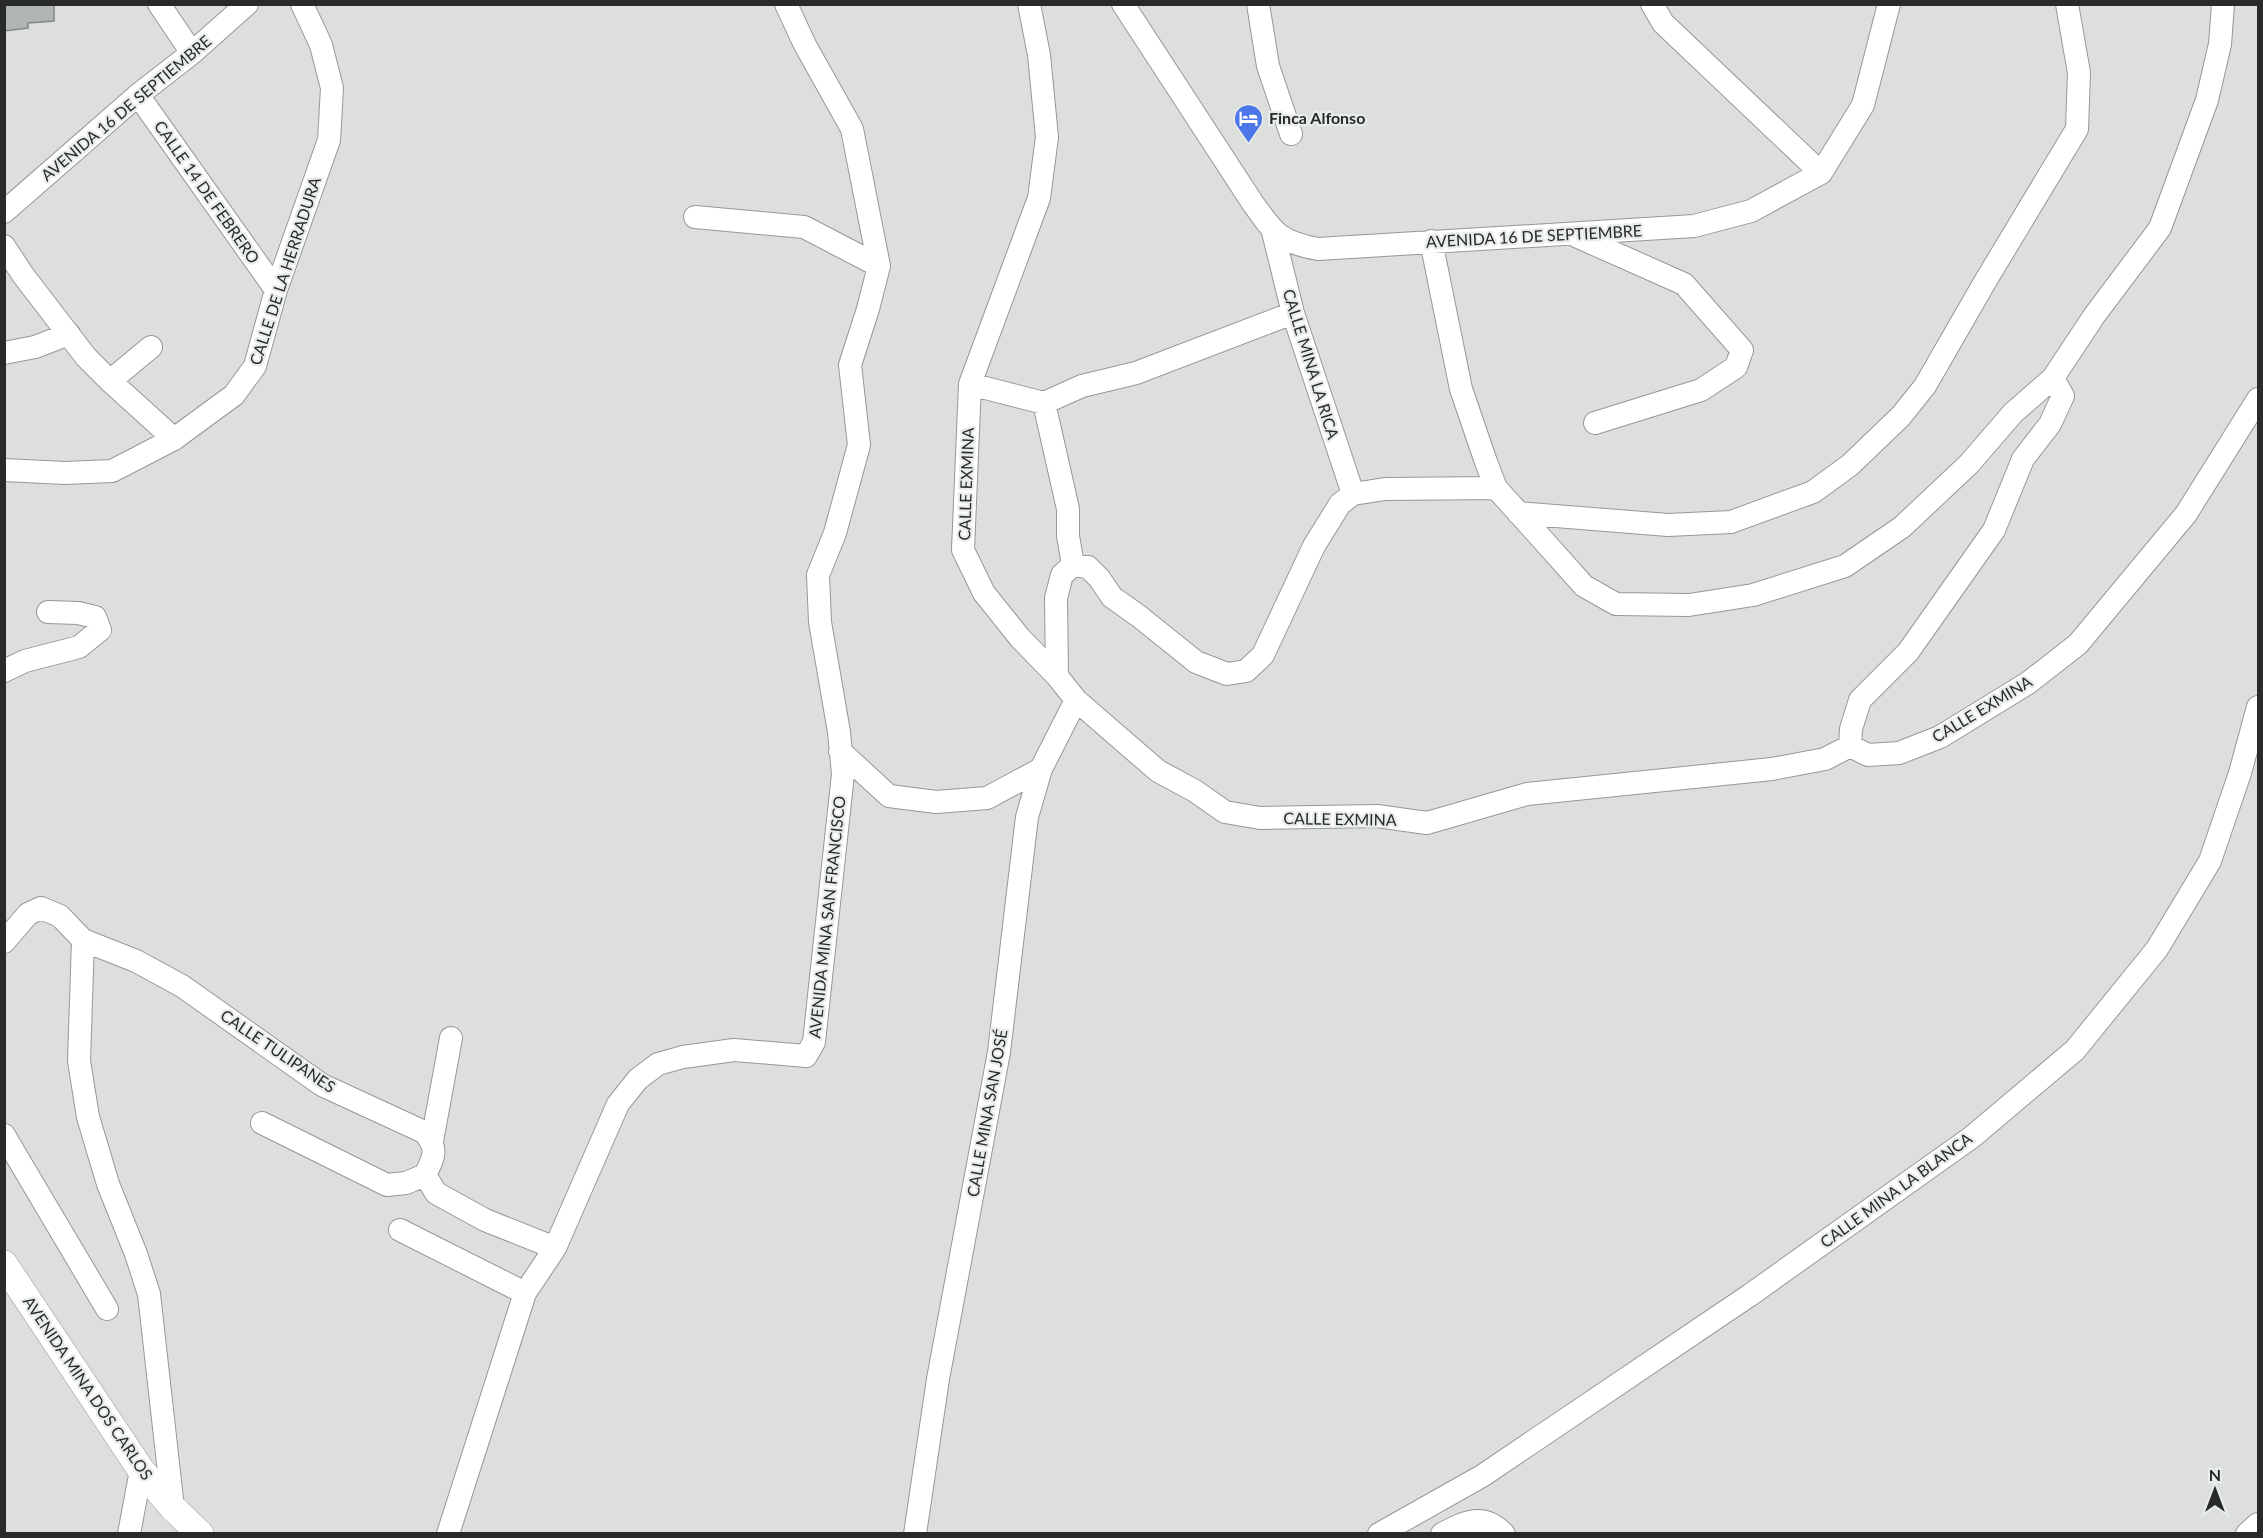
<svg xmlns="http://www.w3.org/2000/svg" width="2263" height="1538" font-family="Lato,sans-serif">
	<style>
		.building { fill: #b1b6b4; stroke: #848987; stroke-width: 1.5 }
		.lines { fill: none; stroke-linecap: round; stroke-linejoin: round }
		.minor-casing { stroke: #959995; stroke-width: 24 }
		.tertiary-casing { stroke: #959995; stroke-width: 28 }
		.minor { stroke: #fff; stroke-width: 22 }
		.tertiary { stroke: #fff; stroke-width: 27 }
		.labels { text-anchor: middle; stroke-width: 4.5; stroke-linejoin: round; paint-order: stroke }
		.street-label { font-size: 16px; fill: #292b29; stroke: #e9ede9 }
		.poi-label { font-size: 16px; font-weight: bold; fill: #292b29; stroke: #e9ede9; text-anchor: start }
	</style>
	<rect width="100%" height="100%" fill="#dcdfdb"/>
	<path class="building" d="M4,4H54V21L28,23V28L4,31Z"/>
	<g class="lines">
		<defs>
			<path id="minor" d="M159,4L192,53
				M1029,4L1039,55L1047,137L1039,198L970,384L963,550L984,593L1020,638L1057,676L1076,700L1158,771L1195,791L1225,812L1260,818L1377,816L1427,823L1527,794L1772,769L1825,759L1850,746L1868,755L1899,753L1940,737L2028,683L2078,644L2186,514L2258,399
				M1123,4L1252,202C1274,233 1279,242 1318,249L1694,226L1751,211L1821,173
				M1258,4L1268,66L1291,134
				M1652,4L1663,23L1821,173
				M138,95L276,290
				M1821,173L1863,105L1889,4
				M4,212L138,95L192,53L247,4
				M695,217L804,227L879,266
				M1273,232L1293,313L1353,494
				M1576,236L1684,284L1742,350L1736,367L1701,390L1595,423
				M1431,241L1461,389L1486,462L1496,488L1534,530L1584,586L1616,604L1689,605L1753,595L1845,566L1902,527L1969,464L2013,413L2053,378L2094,316L2160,228L2207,100L2220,44L2223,4
				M4,246L23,275L86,357L110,381L174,439
				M4,353L35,347L69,334
				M110,381L151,347
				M970,384L1044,403L1082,386L1136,373L1293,313
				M1044,403L1068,509V536L1073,565
				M4,470L65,473L112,471L174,439L234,395L255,366L276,290L329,140L332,88L321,45L302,4
				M1518,513L1668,525L1731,522L1813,492L1850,465L1901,416L1925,386L1986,280L2077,129L2079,73L2067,4
				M4,671L25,661L79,647L100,630L95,617L78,613L48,612
				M1057,676L1056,598L1062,575L1073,565L1088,567L1099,578L1112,597L1140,617L1196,662L1227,674L1246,671L1263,655L1314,546L1340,504L1353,494L1385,489L1496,488
				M1850,746L1851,729L1860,700L1908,652L1994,530L2023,459L2050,424L2063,396L2053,378
				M840,751L889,796L936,802L987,798L1041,769
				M83,940L79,1061L88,1117L108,1184L136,1254L149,1294L173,1508
				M4,942L28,914L41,908L60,916L83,940L136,961L182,986L322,1085L424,1132C439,1149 434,1157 425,1175
				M262,1123L387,1185L406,1183L425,1175
				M4,1135L107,1309
				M432,1141L451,1038
				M425,1175L436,1193L485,1220L555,1248
				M400,1230L525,1293
				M129,1534L141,1470
				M448,1534L525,1293L555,1248L618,1104L638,1079L658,1064L683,1057L734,1050L806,1056L814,1042L843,774L839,732L820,622L818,575L835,533L859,445L850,365L868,309L879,266L852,129L805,45L786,4
				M915,1534L938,1379L999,1052L1027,817L1041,769L1076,700
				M1379,1534L1482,1476L1750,1295L1972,1137L2075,1050L2157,949L2210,861L2240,773L2258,707
				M1442,1534C1465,1522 1483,1512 1504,1534
				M2247,1534L2258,1524"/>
			<path id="tertiary" d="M4,1264L141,1470L173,1508L200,1534"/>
		</defs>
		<use href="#minor" class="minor-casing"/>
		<use href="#tertiary" class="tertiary-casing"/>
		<use href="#minor" class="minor"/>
		<use href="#tertiary" class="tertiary"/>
	</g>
	<defs>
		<symbol id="hotel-pin" viewBox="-11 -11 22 30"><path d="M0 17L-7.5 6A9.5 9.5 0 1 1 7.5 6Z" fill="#4c77ea" stroke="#e9ede9"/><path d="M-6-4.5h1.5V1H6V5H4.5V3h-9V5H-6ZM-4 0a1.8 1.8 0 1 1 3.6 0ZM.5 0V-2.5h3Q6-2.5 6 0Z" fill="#fff"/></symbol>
	</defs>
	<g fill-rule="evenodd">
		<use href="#hotel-pin" x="1232" y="102" width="33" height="45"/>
	</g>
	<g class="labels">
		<g class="street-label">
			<text transform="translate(126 108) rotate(-40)" y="6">AVENIDA 16 DE SEPTIEMBRE</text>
			<text transform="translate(207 192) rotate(55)" y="6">CALLE 14 DE FEBRERO</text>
			<text transform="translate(1534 236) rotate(-3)" y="6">AVENIDA 16 DE SEPTIEMBRE</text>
			<text transform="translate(285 271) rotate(-72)" y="6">CALLE DE LA HERRADURA</text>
			<text transform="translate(1311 364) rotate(73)" y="6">CALLE MINA LA RICA</text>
			<text transform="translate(966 484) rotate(-88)" y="6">CALLE EXMINA</text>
			<text transform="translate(1982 709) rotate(-31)" y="6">CALLE EXMINA</text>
			<text transform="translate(1340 819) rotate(1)" y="6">CALLE EXMINA</text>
			<text transform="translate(827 917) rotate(-84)" y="6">AVENIDA MINA SAN FRANCISCO</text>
			<text transform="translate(278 1051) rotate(34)" y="6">CALLE TULIPANES</text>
			<text transform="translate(987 1113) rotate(-80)" y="6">CALLE MINA SAN JOSÉ</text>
			<text transform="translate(1896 1190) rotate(-36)" y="6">CALLE MINA LA BLANCA</text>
			<text transform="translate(88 1388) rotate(56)" y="6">AVENIDA MINA DOS CARLOS</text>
		</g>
		<g class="poi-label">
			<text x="1269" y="124">Finca Alfonso</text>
		</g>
	</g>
	<rect width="2263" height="1538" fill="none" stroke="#292b29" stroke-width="12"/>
	<g transform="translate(2215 1490)" stroke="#e9ede9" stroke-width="4.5" paint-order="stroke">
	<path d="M0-4.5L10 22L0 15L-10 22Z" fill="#292b29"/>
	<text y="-9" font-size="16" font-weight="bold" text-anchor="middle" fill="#292b29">N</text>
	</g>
</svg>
